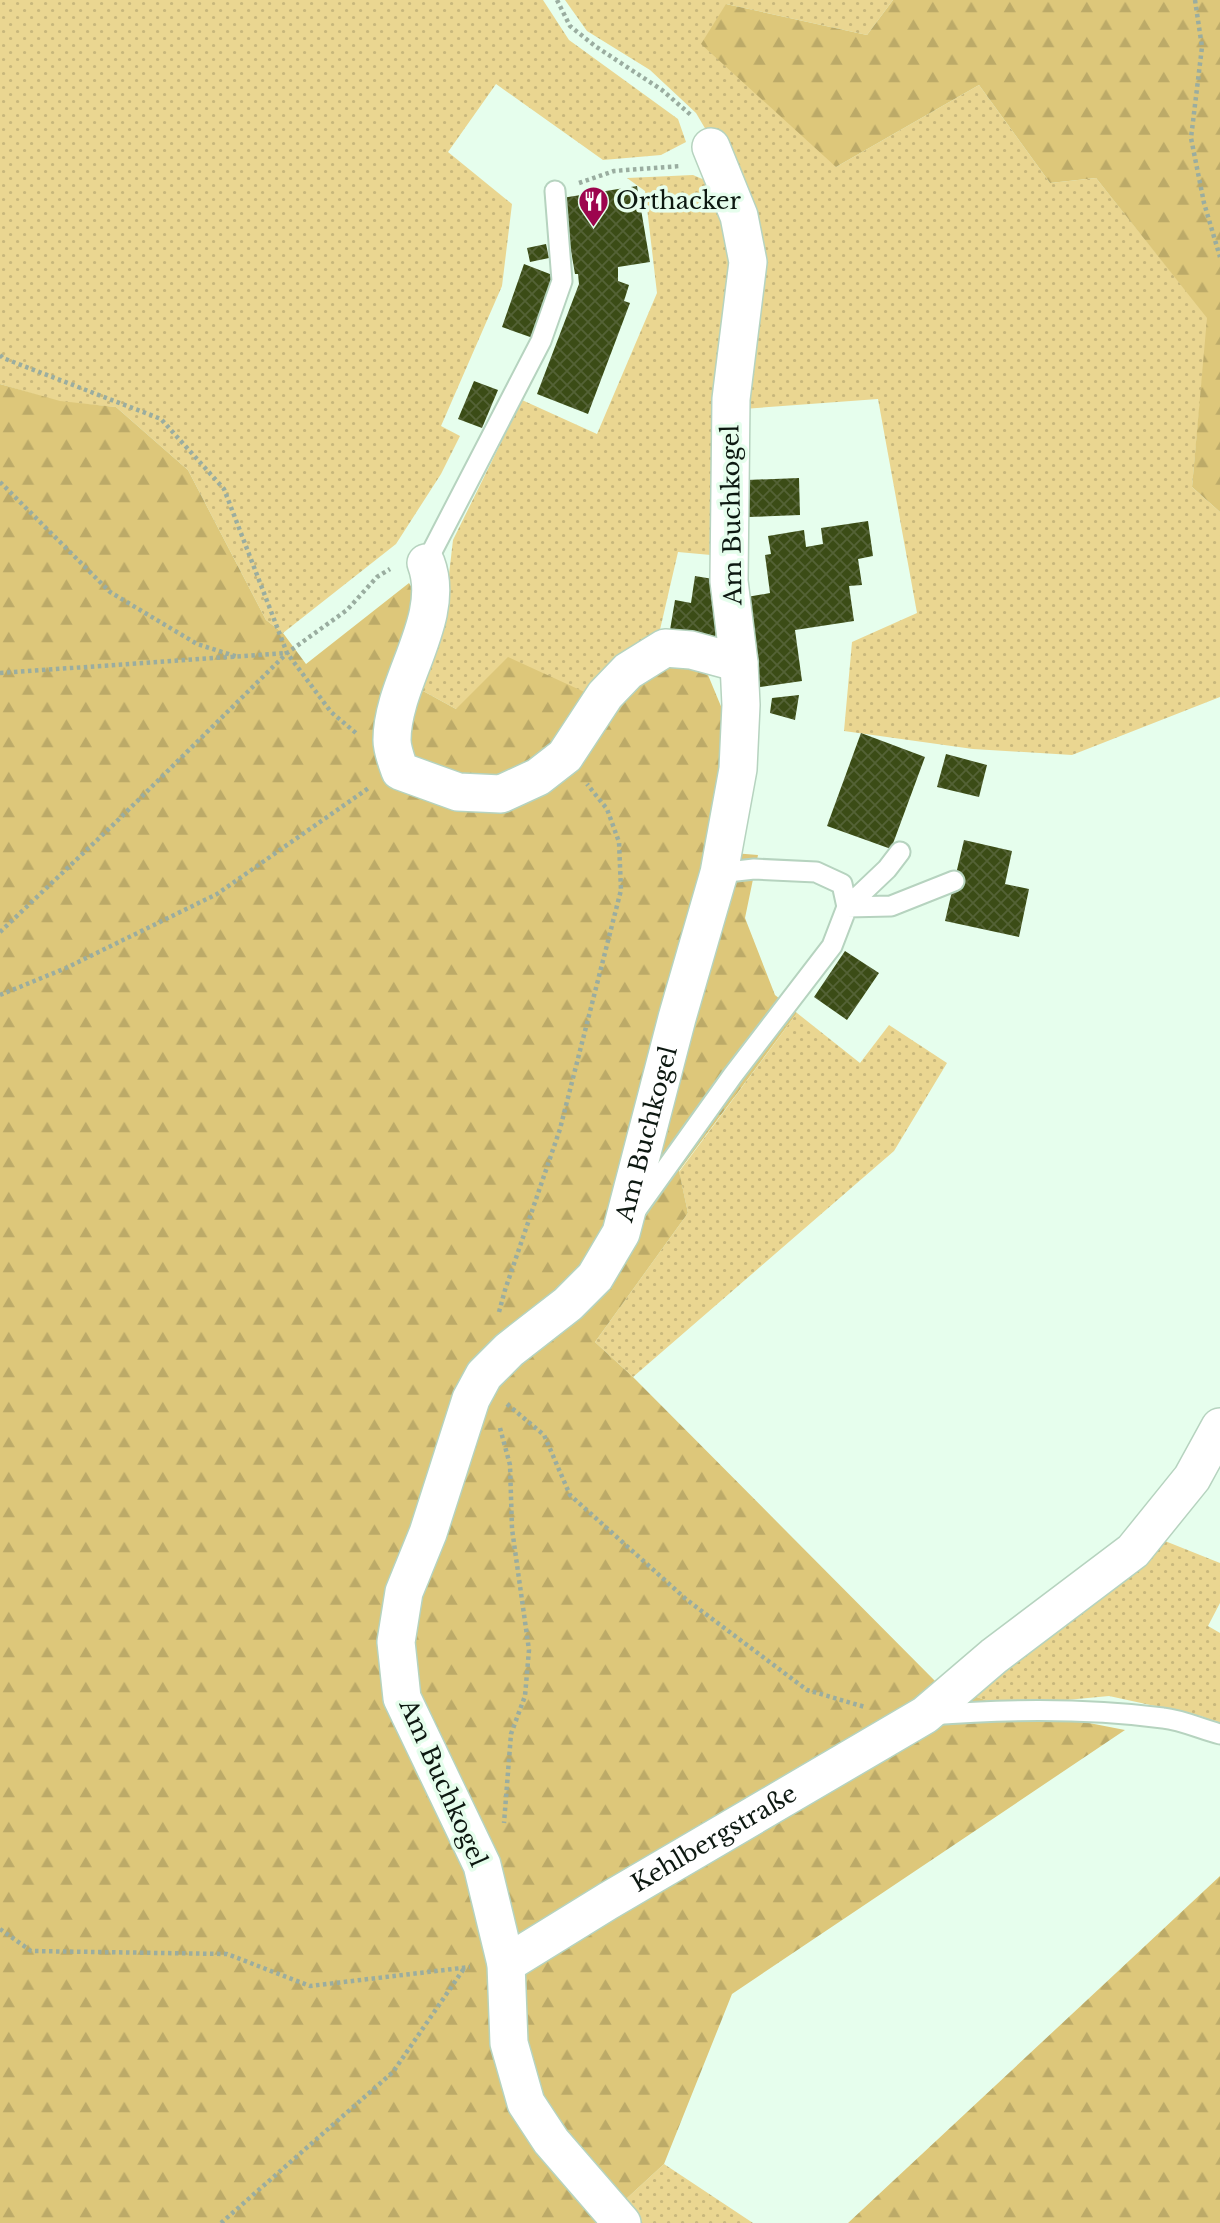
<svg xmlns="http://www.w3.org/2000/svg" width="1220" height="2223" font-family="'Libre Baskerville',serif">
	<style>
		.grass { fill: url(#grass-dots) }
		.forest { fill: url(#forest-firs) }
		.building { fill: url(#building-cross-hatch) }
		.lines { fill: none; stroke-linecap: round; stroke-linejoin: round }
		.lane-casing { stroke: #b6d3bf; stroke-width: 23 }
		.street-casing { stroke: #b6d3bf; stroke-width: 40 }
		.path { stroke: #9aada0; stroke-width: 4.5; stroke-dasharray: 3.5 3.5; stroke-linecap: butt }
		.lane { stroke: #fff; stroke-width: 19 }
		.street { stroke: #fff; stroke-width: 37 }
		.labels { text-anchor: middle; stroke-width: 7; stroke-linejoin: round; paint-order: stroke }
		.poi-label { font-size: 24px; fill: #0d1811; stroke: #e6feed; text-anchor: start }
		.street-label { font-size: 24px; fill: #0d1811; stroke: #e6feed }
	</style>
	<defs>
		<pattern id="grass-dots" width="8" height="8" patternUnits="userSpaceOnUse" patternTransform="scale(1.75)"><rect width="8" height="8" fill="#ead691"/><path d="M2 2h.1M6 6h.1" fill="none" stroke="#c8b77c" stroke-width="1.8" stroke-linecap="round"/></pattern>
		<pattern id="forest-firs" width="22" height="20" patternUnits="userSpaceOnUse" patternTransform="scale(1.75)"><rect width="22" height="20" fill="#ddc77a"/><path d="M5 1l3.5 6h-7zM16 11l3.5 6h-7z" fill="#bcaa68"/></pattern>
		<pattern id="building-cross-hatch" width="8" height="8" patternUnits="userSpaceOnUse" patternTransform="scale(1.75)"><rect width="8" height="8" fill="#3b4c16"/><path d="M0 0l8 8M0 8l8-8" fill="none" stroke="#546236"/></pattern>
	</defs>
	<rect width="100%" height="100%" fill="#e6feed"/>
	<path class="grass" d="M0,0H543L569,40L678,119L686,142L661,155L603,160L496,84L448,152L512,204L502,286L441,426L460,436L441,474L396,544L283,633L266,620L188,470L116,407L60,402L0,384Z
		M565,0H893L867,35L726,4L836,167L979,85L1050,183L1096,178L1208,318L1192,487L1220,512V697L1072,755L973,749L844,731L852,642L917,613L878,399L743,409V193L696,113L650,70L587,31Z
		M693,175L707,181L725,207L733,263L716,411L711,555L678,552L659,634L590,695L456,709L414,686L446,600L453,540L522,400L597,434L657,293L645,191L627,178Z
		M797,1013L860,1063L889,1025L947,1063L894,1151L633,1377L595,1342L688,1213L679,1172Z
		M1155,1537L1220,1563V1603L1208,1626L1220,1633V1724L1201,1716L1109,1696L1002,1706L971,1695Z
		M664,2164L753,2223H600Z"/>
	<path class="forest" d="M893,0H1220V512L1192,487L1207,318L1096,178L1050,183L979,85L836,167L701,44L726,4L867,35Z
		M0,384L60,401L116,407L188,470L266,620L283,633L306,664L409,583L421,603L414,686L456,709L508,657L591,695L672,661L708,675L725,716L733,853L758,855L745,918L775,995L797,1013L679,1171L688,1213L595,1342L633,1377L943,1689L971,1695L1002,1706L1125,1730L732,1994L664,2164L600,2223H0Z
		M1220,1876V2223H848Z"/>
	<path class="building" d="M637,186L650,262L618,267V281L629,285L624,301L630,303L588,414L537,394L579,284L578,274H575L562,198Z
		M546,244L549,258L530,262L527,248Z
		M524,264L555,276L533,338L502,327Z
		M474,381L498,390L482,428L458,419Z
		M799,478L800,515L748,517L747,480Z
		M868,521L873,556L858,559L862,585L849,586L854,621L795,630L802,681L760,687L747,597L770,593L765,555L771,554L768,536L804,530L806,547L823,544L821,528Z
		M695,576L725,581L714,644L669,636L675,600L691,603Z
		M799,695L795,720L770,713L772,698Z
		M861,733L925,757L891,849L827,826Z
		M946,754L987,765L979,797L937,787Z
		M964,840L1012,851L1005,884L1029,889L1019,937L945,921Z
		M845,951L879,973L847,1020L814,997Z"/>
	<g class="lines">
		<defs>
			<path id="lane" d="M426,563L541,341L562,281L555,191
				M900,852L887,869L847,907L891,906L954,881
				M637,1209L733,1075L832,946L847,907L842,884L816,872L754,869L719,873
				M929,1715C1007,1709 1086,1708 1163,1718C1182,1720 1201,1729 1220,1734"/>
			<g id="street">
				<path d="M426,563C447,618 392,682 392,740C392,750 397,762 400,771L458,792L501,794L538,777L565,756L605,695L628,671L665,648L691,650L739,663"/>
				<path id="s1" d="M506,1964L608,1901L925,1715L994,1656L1133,1551L1192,1478L1220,1427"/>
				<path id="s2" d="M622,2223L551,2141L526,2103L509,2043L506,1964L482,1865L402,1698L396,1642L404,1592L428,1533L471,1399L484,1375L509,1350L568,1304L595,1277L621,1233L677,1018L719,873L738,769L741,705L739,663L729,581L731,399L748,262L739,216L711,147"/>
			</g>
		</defs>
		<use href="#lane" class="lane-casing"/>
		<use href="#street" class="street-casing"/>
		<path class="path" d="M557,0L570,26L595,46L662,90L692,116
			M1195,0L1202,47L1191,138L1204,203L1220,257
			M579,183L614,171L680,166
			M0,355L3,358L161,419L224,489L287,653L331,712L356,733
			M0,482L110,592L197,644L238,657
			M0,673L286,653
			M0,932L114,824L287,653L347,610L377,577L390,569
			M0,995L66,968L217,894L370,787
			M499,1312L505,1290L560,1129L621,890L619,842L607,809L587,784
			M507,1404L544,1435L570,1495L687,1600L807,1690L865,1707
			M500,1428L510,1465L512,1529L529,1650L525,1696L511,1734L504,1823
			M0,1929L31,1951L227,1954L310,1986L470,1967
			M221,2223L393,2072L465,1967"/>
		<use href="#lane" class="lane"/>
		<use href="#street" class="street"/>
	</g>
	<defs>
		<symbol id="restaurant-pin" viewBox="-11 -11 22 30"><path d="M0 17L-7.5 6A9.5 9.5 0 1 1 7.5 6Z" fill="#9d054e" stroke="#e6feed"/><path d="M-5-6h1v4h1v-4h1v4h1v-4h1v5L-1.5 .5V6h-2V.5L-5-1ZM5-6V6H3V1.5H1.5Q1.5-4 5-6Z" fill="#fff"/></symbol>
	</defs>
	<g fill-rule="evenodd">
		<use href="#restaurant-pin" x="576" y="184" width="35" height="47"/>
	</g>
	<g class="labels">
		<g class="poi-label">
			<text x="616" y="209">Orthacker</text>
		</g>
		<g class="street-label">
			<text transform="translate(732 515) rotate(-91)" y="8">Am Buchkogel</text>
			<text dy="8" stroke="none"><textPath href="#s2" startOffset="1223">Am Buchkogel</textPath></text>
			<text transform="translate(443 1783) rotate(66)" y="8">Am Buchkogel</text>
			<text dy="8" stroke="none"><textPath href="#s1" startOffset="243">Kehlbergstraße</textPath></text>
		</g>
	</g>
</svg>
